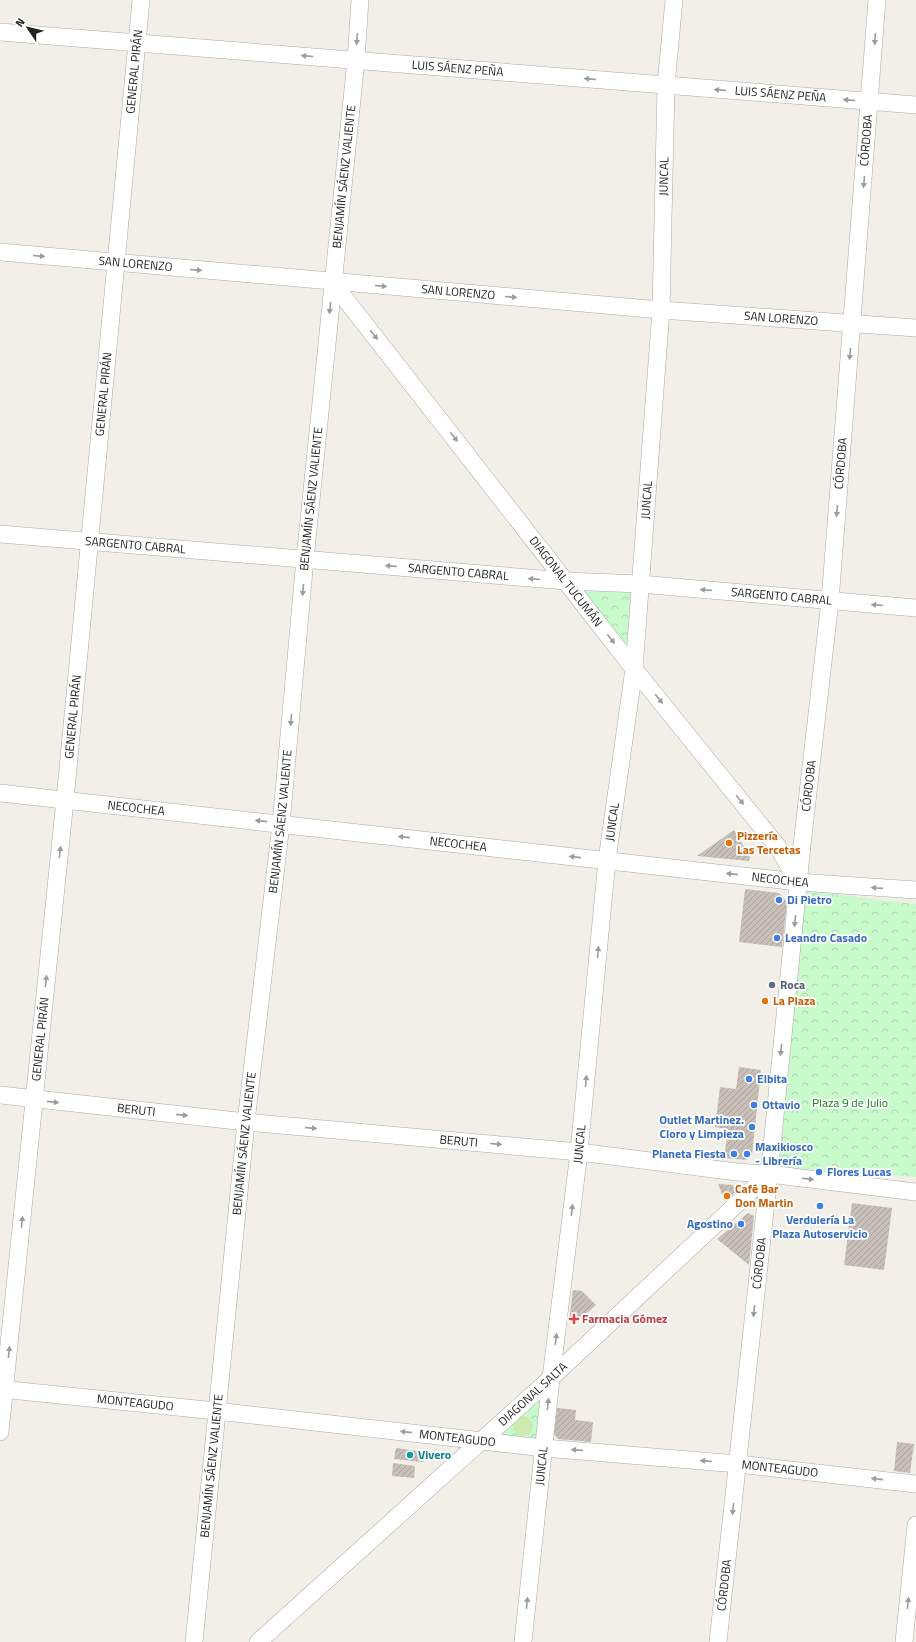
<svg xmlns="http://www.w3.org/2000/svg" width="916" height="1642" font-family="'Titillium Web',sans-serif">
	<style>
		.park { fill: url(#park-crowns) }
		.garden { fill: #cdebb0 }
		.building { fill: url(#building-hatch) }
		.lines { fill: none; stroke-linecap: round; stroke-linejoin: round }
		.minor-casing { stroke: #a9a9a9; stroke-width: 18 }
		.minor { stroke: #fff; stroke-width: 17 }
		.oneway { fill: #9c9c9c }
		.food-dot { fill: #e8710a; stroke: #fff; stroke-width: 1.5 }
		.shop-dot { fill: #3f7fe0; stroke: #fff; stroke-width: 1.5 }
		.service-dot { fill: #5c6f8a; stroke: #fff; stroke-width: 1.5 }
		.health-dot { fill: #e0444e; stroke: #fff; stroke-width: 1.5 }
		.culture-dot { fill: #0f9aa8; stroke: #fff; stroke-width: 1.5 }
		.labels { text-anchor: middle; stroke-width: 3.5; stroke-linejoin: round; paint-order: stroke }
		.street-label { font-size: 12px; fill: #222; stroke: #fff }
		.food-label { font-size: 12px; font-weight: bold; fill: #c56008; stroke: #fff; text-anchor: start }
		.shop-label { font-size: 12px; font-weight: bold; fill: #366cbe; stroke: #fff; text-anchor: start }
		.service-label { font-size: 12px; font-weight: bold; fill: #4e5e75; stroke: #fff; text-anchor: start }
		.park-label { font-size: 12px; fill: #0c8416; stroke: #fff }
		.health-label { font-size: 12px; font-weight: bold; fill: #be3a42; stroke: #fff; text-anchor: start }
		.culture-label { font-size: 12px; font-weight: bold; fill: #0d838f; stroke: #fff; text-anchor: start }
	</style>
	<defs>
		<pattern id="park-crowns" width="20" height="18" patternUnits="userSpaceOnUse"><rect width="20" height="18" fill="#c8facc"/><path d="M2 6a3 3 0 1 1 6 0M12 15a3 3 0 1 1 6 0" fill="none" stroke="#acd6af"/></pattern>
		<pattern id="building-hatch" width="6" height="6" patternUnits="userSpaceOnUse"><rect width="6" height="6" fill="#c7bfb8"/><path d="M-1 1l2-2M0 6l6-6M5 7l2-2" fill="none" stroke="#aba49e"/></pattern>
	</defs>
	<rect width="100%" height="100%" fill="#f2efe9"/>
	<path class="park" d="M566,581L640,584L634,669Z
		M806,891L916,904V1177L775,1168Z
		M551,1378L544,1448L482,1441Z"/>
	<path class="garden" d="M513 1426a10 10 0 1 1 20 0a10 10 0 1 1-20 0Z"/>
	<path class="building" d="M734,830L750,857L749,861L697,856Z
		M745,889L779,893L787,902L782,947L739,942Z
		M739,1067L761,1070L752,1155L746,1160L724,1158L728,1129L715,1127L720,1087L736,1089Z
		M718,1184L733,1185L735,1192L725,1201Z
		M852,1203L892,1208L884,1270L844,1265Z
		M748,1213L754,1216L749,1265L717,1239Z
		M573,1290L582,1291L596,1305L575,1324L569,1321Z
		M557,1408L576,1410L575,1420L593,1422L591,1442L558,1439L554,1434Z
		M897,1442L914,1444L910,1473L894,1471Z
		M396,1448L425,1452L423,1462L394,1459Z
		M393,1463L415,1466L414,1478L392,1476Z"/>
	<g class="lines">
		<defs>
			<g id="minor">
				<path id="s1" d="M0,32L916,105"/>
				<path id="s2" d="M0,252L661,310L916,328"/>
				<path id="s3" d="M332,282L634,669L778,847L798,882"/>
				<path id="s4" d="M0,534L566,581L640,584L916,608"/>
				<path id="s5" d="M0,793L798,882L916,890"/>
				<path id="s6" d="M0,1095L246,1122L579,1152L737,1172L769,1174L916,1192"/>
				<path id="s7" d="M0,1389L216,1411L544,1448L738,1464L916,1484"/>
				<path id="s8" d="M0,1432L65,800L141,0"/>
				<path id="s9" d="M194,1642L246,1122L281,824L305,559L356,60L360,0"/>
				<path id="s10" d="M258,1642L551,1378L769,1174"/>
				<path id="s11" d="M523,1642L551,1378L579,1152L607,860L634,669L661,310L666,85L674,0"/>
				<path id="s12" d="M718,1642L771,1156L802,845L830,601L877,0"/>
				<path d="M904,1642L916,1525"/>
			</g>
		</defs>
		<use href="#minor" class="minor-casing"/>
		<use href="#minor" class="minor"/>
	</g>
	<defs><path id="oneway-solid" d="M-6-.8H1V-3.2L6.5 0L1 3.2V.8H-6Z"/></defs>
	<g class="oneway">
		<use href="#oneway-solid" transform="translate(357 39) rotate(94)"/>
		<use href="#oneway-solid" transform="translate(875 39) rotate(94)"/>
		<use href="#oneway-solid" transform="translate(307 56) rotate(-175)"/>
		<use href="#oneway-solid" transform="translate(590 79) rotate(-175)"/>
		<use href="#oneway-solid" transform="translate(720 90) rotate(-175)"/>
		<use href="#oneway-solid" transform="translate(849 100) rotate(-175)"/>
		<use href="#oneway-solid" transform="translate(864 182) rotate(95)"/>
		<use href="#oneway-solid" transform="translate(39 256) rotate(5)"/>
		<use href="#oneway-solid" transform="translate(196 270) rotate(5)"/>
		<use href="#oneway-solid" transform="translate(381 286) rotate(5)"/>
		<use href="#oneway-solid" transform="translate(511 297) rotate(5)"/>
		<use href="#oneway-solid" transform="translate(330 308) rotate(96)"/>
		<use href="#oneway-solid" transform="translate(374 335) rotate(52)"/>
		<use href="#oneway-solid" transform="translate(850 354) rotate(95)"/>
		<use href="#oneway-solid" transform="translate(454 437) rotate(52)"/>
		<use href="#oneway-solid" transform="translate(837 511) rotate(95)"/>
		<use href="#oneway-solid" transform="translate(391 566) rotate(-175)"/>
		<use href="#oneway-solid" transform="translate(534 579) rotate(-175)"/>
		<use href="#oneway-solid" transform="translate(303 590) rotate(95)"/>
		<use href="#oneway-solid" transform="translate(706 590) rotate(-175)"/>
		<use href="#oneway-solid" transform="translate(877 605) rotate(-175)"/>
		<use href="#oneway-solid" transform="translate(611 639) rotate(52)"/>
		<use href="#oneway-solid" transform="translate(659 699) rotate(51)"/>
		<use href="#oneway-solid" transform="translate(291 720) rotate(95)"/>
		<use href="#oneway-solid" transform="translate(740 800) rotate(51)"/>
		<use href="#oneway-solid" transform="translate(261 821) rotate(-174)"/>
		<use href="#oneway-solid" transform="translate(404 837) rotate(-174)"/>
		<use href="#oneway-solid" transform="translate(60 852) rotate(-84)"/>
		<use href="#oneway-solid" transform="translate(575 857) rotate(-174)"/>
		<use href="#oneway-solid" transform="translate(732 874) rotate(-174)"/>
		<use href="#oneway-solid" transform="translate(877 888) rotate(-176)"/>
		<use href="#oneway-solid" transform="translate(795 921) rotate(96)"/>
		<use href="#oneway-solid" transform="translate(598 952) rotate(-85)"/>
		<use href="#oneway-solid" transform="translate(46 981) rotate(-84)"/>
		<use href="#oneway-solid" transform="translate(781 1050) rotate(96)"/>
		<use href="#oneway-solid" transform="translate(586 1081) rotate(-85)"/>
		<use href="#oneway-solid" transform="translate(53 1102) rotate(6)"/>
		<use href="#oneway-solid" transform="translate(182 1115) rotate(6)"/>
		<use href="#oneway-solid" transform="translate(311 1128) rotate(5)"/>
		<use href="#oneway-solid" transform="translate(496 1144) rotate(5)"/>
		<use href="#oneway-solid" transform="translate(808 1179) rotate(7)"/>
		<use href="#oneway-solid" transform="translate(572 1210) rotate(-83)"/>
		<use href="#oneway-solid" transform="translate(22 1222) rotate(-84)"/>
		<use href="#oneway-solid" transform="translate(754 1311) rotate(96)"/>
		<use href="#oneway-solid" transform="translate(556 1339) rotate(-83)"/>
		<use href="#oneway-solid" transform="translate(9 1352) rotate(-84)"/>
		<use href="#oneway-solid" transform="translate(548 1404) rotate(-84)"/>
		<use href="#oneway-solid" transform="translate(406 1432) rotate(-174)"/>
		<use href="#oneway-solid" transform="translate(577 1450) rotate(-175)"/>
		<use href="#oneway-solid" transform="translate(706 1461) rotate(-175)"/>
		<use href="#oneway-solid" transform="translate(877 1479) rotate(-174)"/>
		<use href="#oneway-solid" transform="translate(733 1509) rotate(96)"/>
		<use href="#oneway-solid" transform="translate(527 1603) rotate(-84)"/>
		<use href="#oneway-solid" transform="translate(908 1603) rotate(-84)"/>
	</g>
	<g class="food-dot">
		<circle cx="729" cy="843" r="4"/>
		<circle cx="765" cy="1001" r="4"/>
		<circle cx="727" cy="1196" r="4"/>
	</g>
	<g class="shop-dot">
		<circle cx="779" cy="900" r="4"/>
		<circle cx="777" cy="938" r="4"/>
		<circle cx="749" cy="1079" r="4"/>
		<circle cx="754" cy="1105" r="4"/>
		<circle cx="752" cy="1127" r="4"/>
		<circle cx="734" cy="1154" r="4"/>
		<circle cx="747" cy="1154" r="4"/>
		<circle cx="819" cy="1172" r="4"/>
		<circle cx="820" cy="1206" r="4"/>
		<circle cx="741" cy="1224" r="4"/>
	</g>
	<circle class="service-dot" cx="772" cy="985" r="4"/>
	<path class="health-dot" d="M572 1313h4v4h4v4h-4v4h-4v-4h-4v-4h4z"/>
	<circle class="culture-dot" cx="410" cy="1455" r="4"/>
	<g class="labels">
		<g class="street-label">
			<text dy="4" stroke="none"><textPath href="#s1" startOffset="459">LUIS SÁENZ PEÑA</textPath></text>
			<text dy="4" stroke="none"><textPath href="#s8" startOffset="1367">GENERAL PIRÁN</textPath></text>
			<text dy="4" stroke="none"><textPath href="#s1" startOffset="783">LUIS SÁENZ PEÑA</textPath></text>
			<text dy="4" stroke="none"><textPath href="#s12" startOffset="1509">CÓRDOBA</textPath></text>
			<text dy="4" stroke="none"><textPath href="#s9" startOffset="1473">BENJAMÍN SÁENZ VALIENTE</textPath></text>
			<text dy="4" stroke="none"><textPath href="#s11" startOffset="1473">JUNCAL</textPath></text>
			<text dy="4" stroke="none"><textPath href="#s2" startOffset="136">SAN LORENZO</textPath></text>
			<text dy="4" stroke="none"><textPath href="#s2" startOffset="460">SAN LORENZO</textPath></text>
			<text dy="4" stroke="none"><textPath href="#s2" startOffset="784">SAN LORENZO</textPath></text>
			<text dy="4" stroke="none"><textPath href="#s8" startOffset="1043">GENERAL PIRÁN</textPath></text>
			<text dy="4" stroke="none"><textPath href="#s12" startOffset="1185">CÓRDOBA</textPath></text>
			<text dy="4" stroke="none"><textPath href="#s9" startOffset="1149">BENJAMÍN SÁENZ VALIENTE</textPath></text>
			<text dy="4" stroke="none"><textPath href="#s11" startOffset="1149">JUNCAL</textPath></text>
			<text dy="4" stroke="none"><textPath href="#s4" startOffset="136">SARGENTO CABRAL</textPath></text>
			<text dy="4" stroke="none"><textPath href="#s4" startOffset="460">SARGENTO CABRAL</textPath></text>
			<text dy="4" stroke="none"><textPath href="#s3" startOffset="380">DIAGONAL TUCUMÁN</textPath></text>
			<text dy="4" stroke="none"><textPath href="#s4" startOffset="784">SARGENTO CABRAL</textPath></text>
			<text dy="4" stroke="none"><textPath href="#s8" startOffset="719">GENERAL PIRÁN</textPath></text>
			<text dy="4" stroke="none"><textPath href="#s12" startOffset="861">CÓRDOBA</textPath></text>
			<text dy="4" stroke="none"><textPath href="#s5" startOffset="137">NECOCHEA</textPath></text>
			<text dy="4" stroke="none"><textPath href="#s9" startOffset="825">BENJAMÍN SÁENZ VALIENTE</textPath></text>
			<text dy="4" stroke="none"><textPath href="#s11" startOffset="825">JUNCAL</textPath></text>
			<text dy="4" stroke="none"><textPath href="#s5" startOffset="461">NECOCHEA</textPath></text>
			<text dy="4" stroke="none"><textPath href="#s5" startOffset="785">NECOCHEA</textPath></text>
			<text dy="4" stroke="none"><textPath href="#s8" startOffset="395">GENERAL PIRÁN</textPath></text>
			<text dy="4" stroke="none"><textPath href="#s6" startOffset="137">BERUTI</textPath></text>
			<text dy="4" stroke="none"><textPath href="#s6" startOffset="461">BERUTI</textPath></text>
			<text dy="4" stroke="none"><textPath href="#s9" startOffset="501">BENJAMÍN SÁENZ VALIENTE</textPath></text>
			<text dy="4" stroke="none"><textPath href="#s11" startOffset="501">JUNCAL</textPath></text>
			<text dy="4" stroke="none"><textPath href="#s12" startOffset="381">CÓRDOBA</textPath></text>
			<text dy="4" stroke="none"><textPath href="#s10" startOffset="370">DIAGONAL SALTA</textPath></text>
			<text dy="4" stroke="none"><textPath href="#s7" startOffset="136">MONTEAGUDO</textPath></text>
			<text dy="4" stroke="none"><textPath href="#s7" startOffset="460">MONTEAGUDO</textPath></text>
			<text dy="4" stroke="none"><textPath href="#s9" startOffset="177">BENJAMÍN SÁENZ VALIENTE</textPath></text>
			<text dy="4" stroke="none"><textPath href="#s11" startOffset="177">JUNCAL</textPath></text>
			<text dy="4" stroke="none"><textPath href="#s7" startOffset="784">MONTEAGUDO</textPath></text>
			<text dy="4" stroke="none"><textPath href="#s12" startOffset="57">CÓRDOBA</textPath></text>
		</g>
		<g class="food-label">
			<text x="737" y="840">Pizzería<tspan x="737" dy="14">Las Tercetas</tspan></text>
			<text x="773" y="1005">La Plaza</text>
			<text x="735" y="1193">Café Bar<tspan x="735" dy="14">Don Martin</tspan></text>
		</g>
		<g class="shop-label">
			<text x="787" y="904">Di Pietro</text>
			<text x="785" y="942">Leandro Casado</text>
			<text x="757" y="1083">Elbita</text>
			<text x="762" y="1109">Ottavio</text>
			<text x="744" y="1124" text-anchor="end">Outlet Martinez.<tspan x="744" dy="14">Cloro y Limpieza</tspan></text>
			<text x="755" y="1151">Maxikiosco<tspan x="755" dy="14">- Librería</tspan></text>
			<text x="726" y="1158" text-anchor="end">Planeta Fiesta</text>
			<text x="827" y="1176">Flores Lucas</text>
			<text x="820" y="1224" text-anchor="middle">Verdulería La<tspan x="820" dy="14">Plaza Autoservicio</tspan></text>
			<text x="733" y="1228" text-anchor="end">Agostino</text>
		</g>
		<g class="service-label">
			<text x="780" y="989">Roca</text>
		</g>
		<g class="park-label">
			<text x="850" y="1107">Plaza 9 de Julio</text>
		</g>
		<g class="health-label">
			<text x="582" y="1323">Farmacia Gómez</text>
		</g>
		<g class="culture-label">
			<text x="418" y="1459">Vivero</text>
		</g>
	</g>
	<g transform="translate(28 28) rotate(305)" stroke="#ffffff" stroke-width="3" paint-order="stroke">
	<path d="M0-3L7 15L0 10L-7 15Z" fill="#222222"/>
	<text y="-6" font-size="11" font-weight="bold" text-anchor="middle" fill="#222222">N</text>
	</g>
</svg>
